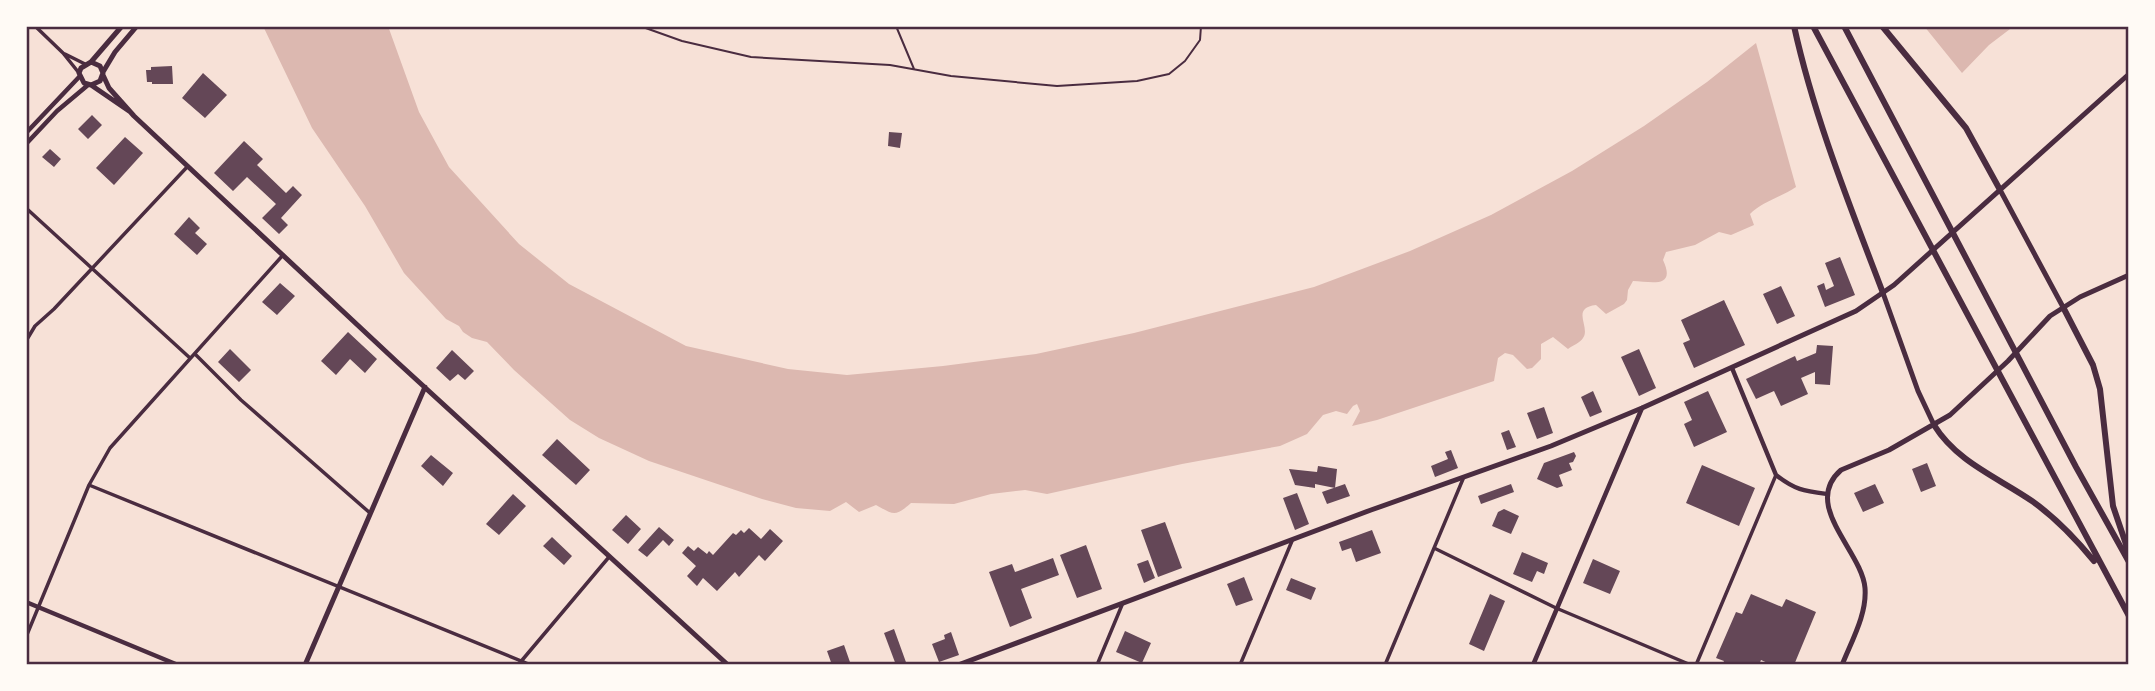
<svg xmlns="http://www.w3.org/2000/svg" width="2155" height="691" font-family="'PT Sans Narrow',sans-serif">
	<style>
		.water { fill: #dcb8b0 }
		.building { fill: #644757 }
		.lines { fill: none; stroke-linecap: round; stroke-linejoin: round }
		.service { stroke: #4a2c40; stroke-width: 2 }
		.minor { stroke: #4a2c40; stroke-width: 3.5 }
		.tertiary { stroke: #4a2c40; stroke-width: 4.5 }
		.secondary { stroke: #4a2c40; stroke-width: 5 }
		.trunk { stroke: #4a2c40; stroke-width: 6 }
		.neatline { fill: none; stroke: #4a2c40; stroke-width: 2.5 }
	</style>
	<rect width="100%" height="100%" fill="#f7e1d7"/>
	<path class="water" d="M263,26H388L419,112L449,167L519,244L569,284L686,346L788,369L847,375L943,366L1036,354L1134,333L1314,287L1410,251L1491,215L1572,171L1644,126L1707,82L1756,43L1796,187C1781,197 1762,202 1750,214L1754,225L1731,235L1719,232L1695,245L1666,252L1663,260C1677,290 1649,281 1633,281L1628,290L1627,300L1624,304L1606,314L1596,305C1570,308 1591,327 1583,338C1581,342 1572,346 1568,349L1553,337L1541,344V359L1532,368L1527,369L1513,355L1505,353L1498,358L1494,381L1377,420L1352,426L1360,411L1357,404L1353,406L1347,414L1336,411L1323,415L1307,434L1280,446L1182,464L1047,494L1025,490L991,494L954,504L911,503C895,517 894,515 876,505L859,512L846,502L830,511L796,508L762,499L649,461L599,438L570,420L514,370L487,342L472,338L463,332L459,326L446,319L404,273L365,206L312,128Z
		M1924,26H2014L1989,45L1962,73Z"/>
	<path class="building" d="M172,66L173,84H152V82H147L146,70H151V67Z
		M203,73L227,95L205,118L182,98Z
		M92,115L102,125L88,139L78,129Z
		M889,132L902,133L900,148L888,146Z
		M125,137L143,153L114,185L96,168Z
		M244,141L263,159L257,165L286,193L293,186L302,195L281,218L288,225L279,234L262,218L276,204L247,177L233,191L214,173Z
		M50,149L61,159L54,167L42,157Z
		M189,217L200,228L195,233L207,244L197,255L174,234Z
		M1840,257L1855,295L1825,307L1817,286L1824,283L1826,290L1834,286L1825,263Z
		M280,283L295,296L277,315L262,302Z
		M1781,286L1795,316L1777,324L1763,294Z
		M1724,300L1745,345L1694,368L1683,343L1690,340L1681,320Z
		M348,332L377,359L365,373L350,359L336,375L321,361Z
		M1817,345L1833,346L1830,385L1815,384V372L1801,378L1808,394L1781,406L1774,391L1756,399L1746,379L1795,356L1797,361L1816,353Z
		M230,349L251,370L239,382L218,362Z
		M1639,349L1656,388L1639,396L1621,357Z
		M452,350L474,371L465,380L458,374L450,381L436,368Z
		M1593,391L1602,412L1590,417L1581,397Z
		M1708,391L1727,432L1694,447L1684,424L1692,420L1684,402Z
		M1544,407L1553,433L1537,439L1527,413Z
		M1509,430L1516,447L1507,450L1501,433Z
		M557,439L590,470L576,485L542,455Z
		M1451,450L1458,468L1435,477L1431,466L1448,459L1445,452Z
		M1574,452L1576,456L1573,462L1569,463L1572,470L1559,475L1563,486L1557,488L1537,479L1544,463Z
		M431,455L453,473L443,486L421,466Z
		M1927,463L1936,486L1921,492L1912,469Z
		M1702,465L1755,488L1739,526L1686,503Z
		M1318,466L1337,469L1335,488L1315,484V488L1295,485L1289,469L1317,472Z
		M1345,484L1350,496L1327,504L1322,492Z
		M1511,484L1514,492L1481,504L1478,496Z
		M1875,484L1884,503L1863,512L1854,493Z
		M1297,493L1309,524L1295,530L1283,498Z
		M513,494L526,506L499,535L486,524Z
		M1504,509L1519,516L1511,534L1492,526L1498,512Z
		M626,515L641,529L628,544L612,530Z
		M1165,522L1182,568L1158,577L1141,530Z
		M659,527L674,540L669,546L663,540L647,557L638,550Z
		M749,528L761,539L770,529L783,541L765,561L759,555L739,577L735,572L717,591L703,578L697,586L687,576L696,566L682,553L688,546L694,551L698,547L707,554L709,551L713,555L733,533L736,535L741,530L744,533Z
		M1372,530L1381,553L1356,562L1351,548L1342,551L1339,542Z
		M552,537L572,556L564,565L543,546Z
		M1086,545L1102,589L1077,598L1060,555Z
		M1522,552L1548,563L1544,574L1537,571L1532,582L1513,574Z
		M1053,558L1059,575L1021,589L1032,618L1010,627L989,572L1012,564L1015,572Z
		M1593,559L1620,571L1610,594L1583,583Z
		M1148,560L1155,578L1144,583L1137,564Z
		M1244,577L1253,600L1236,606L1227,584Z
		M1291,578L1316,588L1311,600L1286,590Z
		M1490,594L1505,601L1484,651L1469,644Z
		M1751,594L1782,607L1786,599L1816,612L1794,665H1772L1761,660L1759,665H1722L1724,661L1716,658L1736,612L1742,614Z
		M894,629L907,665H896L884,633Z
		M1125,631L1151,643L1142,663L1116,652Z
		M951,632L959,655L939,662L932,644L945,639L944,635Z
		M844,645L851,665H832L827,651Z"/>
	<g class="lines">
		<path class="service" d="M640,26L682,41L751,57L890,65L951,76L1057,86L1137,81L1169,74L1185,61L1200,40L1201,26
			M896,26L914,69
			M1684,28L1685,26"/>
		<path class="minor" d="M35,26L63,53L79,73
			M65,54L85,64
			M26,208L190,358
			M26,341L35,326L54,309L188,166
			M196,355L241,400L370,513
			M89,485L531,665
			M1434,548L1556,608L1691,665
			M26,637L89,485L110,448L283,255
			M518,665L609,557
			M1097,665L1122,605
			M1240,665L1292,541
			M1385,665L1463,479
			M1696,665L1776,475"/>
		<path class="tertiary" d="M26,133L80,76
			M26,144L57,111L88,85
			M1732,368L1776,475C1795,490 1804,491 1827,494
			M26,602L178,665
			M1533,665L1642,408"/>
		<path class="secondary" d="M122,26L91,62L81,68L79,73L84,83L91,85L129,111
			M91,62L100,66L103,73L100,81L91,85
			M103,72L115,52L137,26
			M103,75L109,88L134,116L396,361L728,665
			M1999,188L2063,307
			M1883,293L1918,391L1934,425
			M305,665L425,387
			M958,665L1371,510L1551,446L1642,408L1856,311L1894,285L2129,74
			M1842,665C1852,640 1867,614 1865,588C1862,551 1801,505 1841,470L1889,450L1950,415L2008,361L2050,316L2080,297L2129,275"/>
		<path class="trunk" d="M1794,26C1814,117 1850,206 1883,293
			M1813,26L2129,616
			M1844,26L2076,467L2129,562
			M1882,26L1966,128L1999,188
			M2063,307L2093,365L2100,389L2113,506L2129,553
			M1934,425C1957,462 1997,477 2032,501C2056,518 2075,538 2094,561"/>
	</g>
	<rect width="2155" height="691" fill="none" stroke="#fffaf5" stroke-width="56"/>
	<rect x="28" y="28" width="2099" height="635" class="neatline"/>
</svg>
